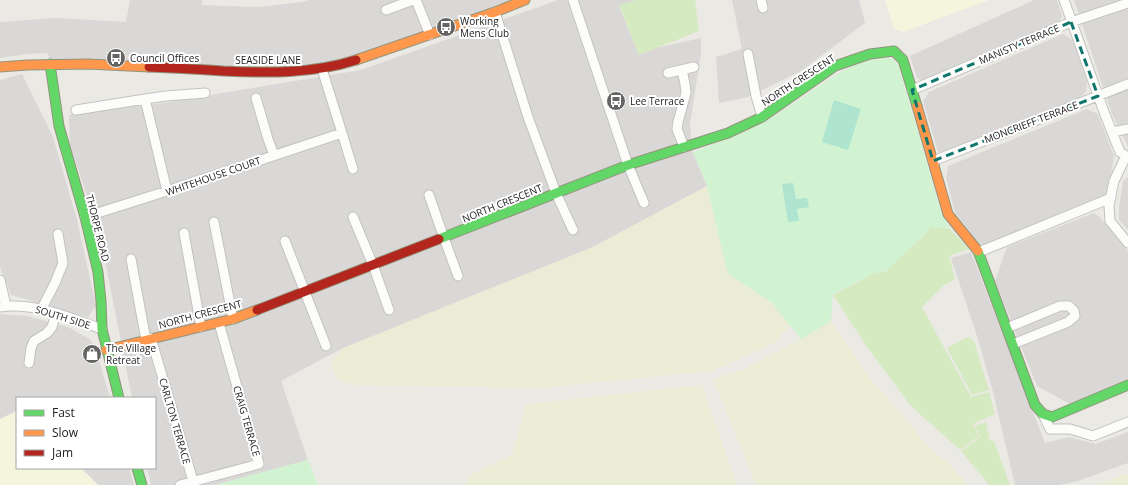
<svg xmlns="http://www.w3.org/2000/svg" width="1128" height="485" font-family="'Open Sans',sans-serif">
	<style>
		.residential { fill: #dad8d6 }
		.education { fill: #f5f5de }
		.farmland { fill: #eaecd6 }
		.grass { fill: #d6eac1 }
		.park { fill: #d1f3d2 }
		.pitch { fill: #aee4d0 }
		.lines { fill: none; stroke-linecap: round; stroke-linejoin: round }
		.street-casing { stroke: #c3c2c0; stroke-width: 11 }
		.fast-casing { stroke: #92947c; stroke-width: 11 }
		.slow-casing { stroke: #92947c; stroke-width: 11 }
		.jam-casing { stroke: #92947c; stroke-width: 11 }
		.street { stroke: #fcfcfb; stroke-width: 9 }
		.fast { stroke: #63d668; stroke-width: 9 }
		.slow { stroke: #ff974d; stroke-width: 9 }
		.jam { stroke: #b3261e; stroke-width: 9 }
		.marked { fill: none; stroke: #0f766e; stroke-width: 3; stroke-dasharray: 8 5; stroke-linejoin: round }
		.labels { text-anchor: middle; stroke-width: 4; stroke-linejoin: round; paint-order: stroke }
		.poi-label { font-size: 10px; fill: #1c1c1c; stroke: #fff; text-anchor: start }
		.street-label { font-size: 10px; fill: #1c1c1c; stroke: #fff }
	</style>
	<rect width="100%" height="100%" fill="#ebe9e4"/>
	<path class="residential" d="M130,0H202V5L258,7L303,2L308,0H525L322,69L50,64L48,53L27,54L0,58V22L56,18L126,22Z
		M558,0H637L619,6L639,55L656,48L701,38V53L690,124L692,150L707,186L593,247L341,349L281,381L308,460L215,485H151L147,468H155V398H132L101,240L70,144L69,115L107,108L157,104L361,70Z
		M732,0H859L865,23L801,71L748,97L719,103L716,57L742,49Z
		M1034,0H1057L1062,16L1059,22L922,81L917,78L910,56Z
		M1074,0H1128V147L1112,114Z
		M1063,34L1073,40L1087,82L1086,92L1076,100L945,153L938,152L923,101L929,92Z
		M22,74L53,137L77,220L96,306L88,317L11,295L0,267V80Z
		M1087,109L1098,114L1114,156L1108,195L989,244L980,245L955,212L946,178L948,166Z
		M1128,177V230L1119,220V208L1123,181Z
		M1094,213L1100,217L1128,252V382L1072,405L1037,386L995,281L1007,247Z
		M971,252L1045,443L1069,437L1096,444L1128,432V463L1078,481L1060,485H1015L993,392L977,336L951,258Z
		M0,314L27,316L68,327L91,340L96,350L110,398H17V411L0,419Z
		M81,468H129L134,485H98Z"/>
	<path class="education" d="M885,0H989L903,32L897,30L893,26Z
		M17,411V468H81L98,485H0V419Z"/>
	<path class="farmland" d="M707,186L728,274L771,302L790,325L775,343L712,371L540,388L357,385L338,381L331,364L341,349L593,247Z
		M831,321L876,386L904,416L928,447L947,462L969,485H756L713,379L744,369L790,345Z
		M702,385L737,485H466L470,475L512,455L526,404Z
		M1128,473V485H1097Z"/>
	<path class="grass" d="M637,0H695L699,31L639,55L619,5Z
		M931,227L950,229L969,249L949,256L955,279L943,286L922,307L971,397L989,392L995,414L973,424L979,436L960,450L910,405L867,347L833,295L875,273L886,271L924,235Z
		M968,337L974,341L989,390L972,395L947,348Z
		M986,422L990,441H994L1010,485H989L961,451L980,437L975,426Z"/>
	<path class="park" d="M888,57L891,58L898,64L941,212L950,229L931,227L924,235L886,271L875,273L833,294L831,321L801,339L771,302L728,274L707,186L693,152C717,143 742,134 765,121C797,105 823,79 855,65C865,60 878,59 888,57Z
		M308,460L318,485H215Z"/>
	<path class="pitch" d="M834,100L861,109L848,150L822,142Z
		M793,183L796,199L807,198L809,207L797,209L799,221L788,222L782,184Z"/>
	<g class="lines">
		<defs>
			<path id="street" d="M416,0L430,35
				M573,0L628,165L644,203
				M761,0L763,8
				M1064,0L1104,112L1120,152L1128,157
				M386,10L413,0
				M495,12L528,117L556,193L573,230
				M748,54L756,96L762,117
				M322,69L342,133
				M682,70L685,84L686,93L678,122L677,129L684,147
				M668,73L694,67
				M912,90L1071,22L1128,3
				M256,98L268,139L274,155
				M76,110L145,99
				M1112,132L1128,129
				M1126,156L1114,181L1109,205L1110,221L1128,243
				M933,161L1128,84
				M167,191L145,99L166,96L205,93
				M429,195L444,238L458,276
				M85,217L167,191L342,133L353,169
				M353,217L373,265L389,310
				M214,222L233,319
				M184,233L201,327
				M285,241L326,346
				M979,252L1111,198
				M131,259L146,340
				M0,280L6,306
				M0,307C35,302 70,318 102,329
				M41,310L55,283L63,263L58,234
				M1007,328L1060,306H1069L1074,311L1075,316L1068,322L1013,344
				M151,338L193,481
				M29,363L31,348L34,341L47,333L52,327L56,314
				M1043,414L1050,429H1070L1093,436L1128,422
				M180,485L259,464L219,323"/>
			<path id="fast" d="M50,64L59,126L85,217L98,272L101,301L102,329L119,398
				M439,239L628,165L728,133L762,117L835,66L870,54L894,51L903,60L917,106
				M978,251L1035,405L1043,414L1052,417L1128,385
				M137,468L142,485"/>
			<path id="slow" d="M356,60L495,12L525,0
				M0,67L27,65L88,64L149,67
				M917,106L948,214L978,251
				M106,350L233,319L257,310"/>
			<path id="jam" d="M149,67C174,68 198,69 223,71C267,73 312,74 356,60
				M257,310L439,239"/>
		</defs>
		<use href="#street" class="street-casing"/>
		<use href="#fast" class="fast-casing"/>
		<use href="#slow" class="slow-casing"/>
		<use href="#jam" class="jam-casing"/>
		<use href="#street" class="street"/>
		<use href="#fast" class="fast"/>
		<use href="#slow" class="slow"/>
		<use href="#jam" class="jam"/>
	</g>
	<path class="marked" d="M1071,22L1098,96L933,161L912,90Z"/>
	<defs>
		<symbol id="bus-disc" viewBox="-11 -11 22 22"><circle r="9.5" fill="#646462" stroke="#fff"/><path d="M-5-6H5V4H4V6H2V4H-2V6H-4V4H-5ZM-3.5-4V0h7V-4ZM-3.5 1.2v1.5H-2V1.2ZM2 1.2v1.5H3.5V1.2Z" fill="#fff"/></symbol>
		<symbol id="shop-disc" viewBox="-11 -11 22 22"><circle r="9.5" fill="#646462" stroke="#fff"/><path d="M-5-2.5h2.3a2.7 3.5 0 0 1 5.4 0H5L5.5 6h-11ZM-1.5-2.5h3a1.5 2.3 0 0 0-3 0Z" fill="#fff"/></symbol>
	</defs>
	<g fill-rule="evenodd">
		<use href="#bus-disc" x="435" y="16" width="22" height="22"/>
		<use href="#bus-disc" x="105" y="47" width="22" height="22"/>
		<use href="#bus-disc" x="605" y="90" width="22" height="22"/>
		<use href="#shop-disc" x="81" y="343" width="22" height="22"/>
	</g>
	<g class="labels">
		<g class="poi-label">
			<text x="460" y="25">Working<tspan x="460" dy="12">Mens Club</tspan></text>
			<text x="130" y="62">Council Offices</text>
			<text x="630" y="105">Lee Terrace</text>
			<text x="106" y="352">The Village<tspan x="106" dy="12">Retreat</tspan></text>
		</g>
		<g class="street-label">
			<text transform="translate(1019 44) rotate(-23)" y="4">MANISTY TERRACE</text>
			<text x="268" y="64">SEASIDE LANE</text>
			<text transform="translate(798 80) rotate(-33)" y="4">NORTH CRESCENT</text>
			<text transform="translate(1031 122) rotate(-21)" y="4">MONCRIEFF TERRACE</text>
			<text transform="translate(213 176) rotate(-19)" y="4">WHITEHOUSE COURT</text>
			<text transform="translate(502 203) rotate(-22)" y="4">NORTH CRESCENT</text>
			<text transform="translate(98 228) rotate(76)" y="4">THORPE ROAD</text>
			<text transform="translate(200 314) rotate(-15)" y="4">NORTH CRESCENT</text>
			<text transform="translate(63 317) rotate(17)" y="4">SOUTH SIDE</text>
			<text transform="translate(175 421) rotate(74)" y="4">CARLTON TERRACE</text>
			<text transform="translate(247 421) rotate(74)" y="4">CRAIG TERRACE</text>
		</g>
	</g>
	<rect x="16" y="397" width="140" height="72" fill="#ffffff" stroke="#a4a4a4"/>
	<rect x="24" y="410" width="20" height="6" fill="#63d668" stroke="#a4a4a4"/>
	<text x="52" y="417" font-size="12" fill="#1c1c1c">Fast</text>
	<rect x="24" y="430" width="20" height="6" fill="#ff974d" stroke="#a4a4a4"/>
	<text x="52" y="437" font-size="12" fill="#1c1c1c">Slow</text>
	<rect x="24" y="450" width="20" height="6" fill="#b3261e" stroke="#a4a4a4"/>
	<text x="52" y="457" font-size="12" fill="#1c1c1c">Jam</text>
</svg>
